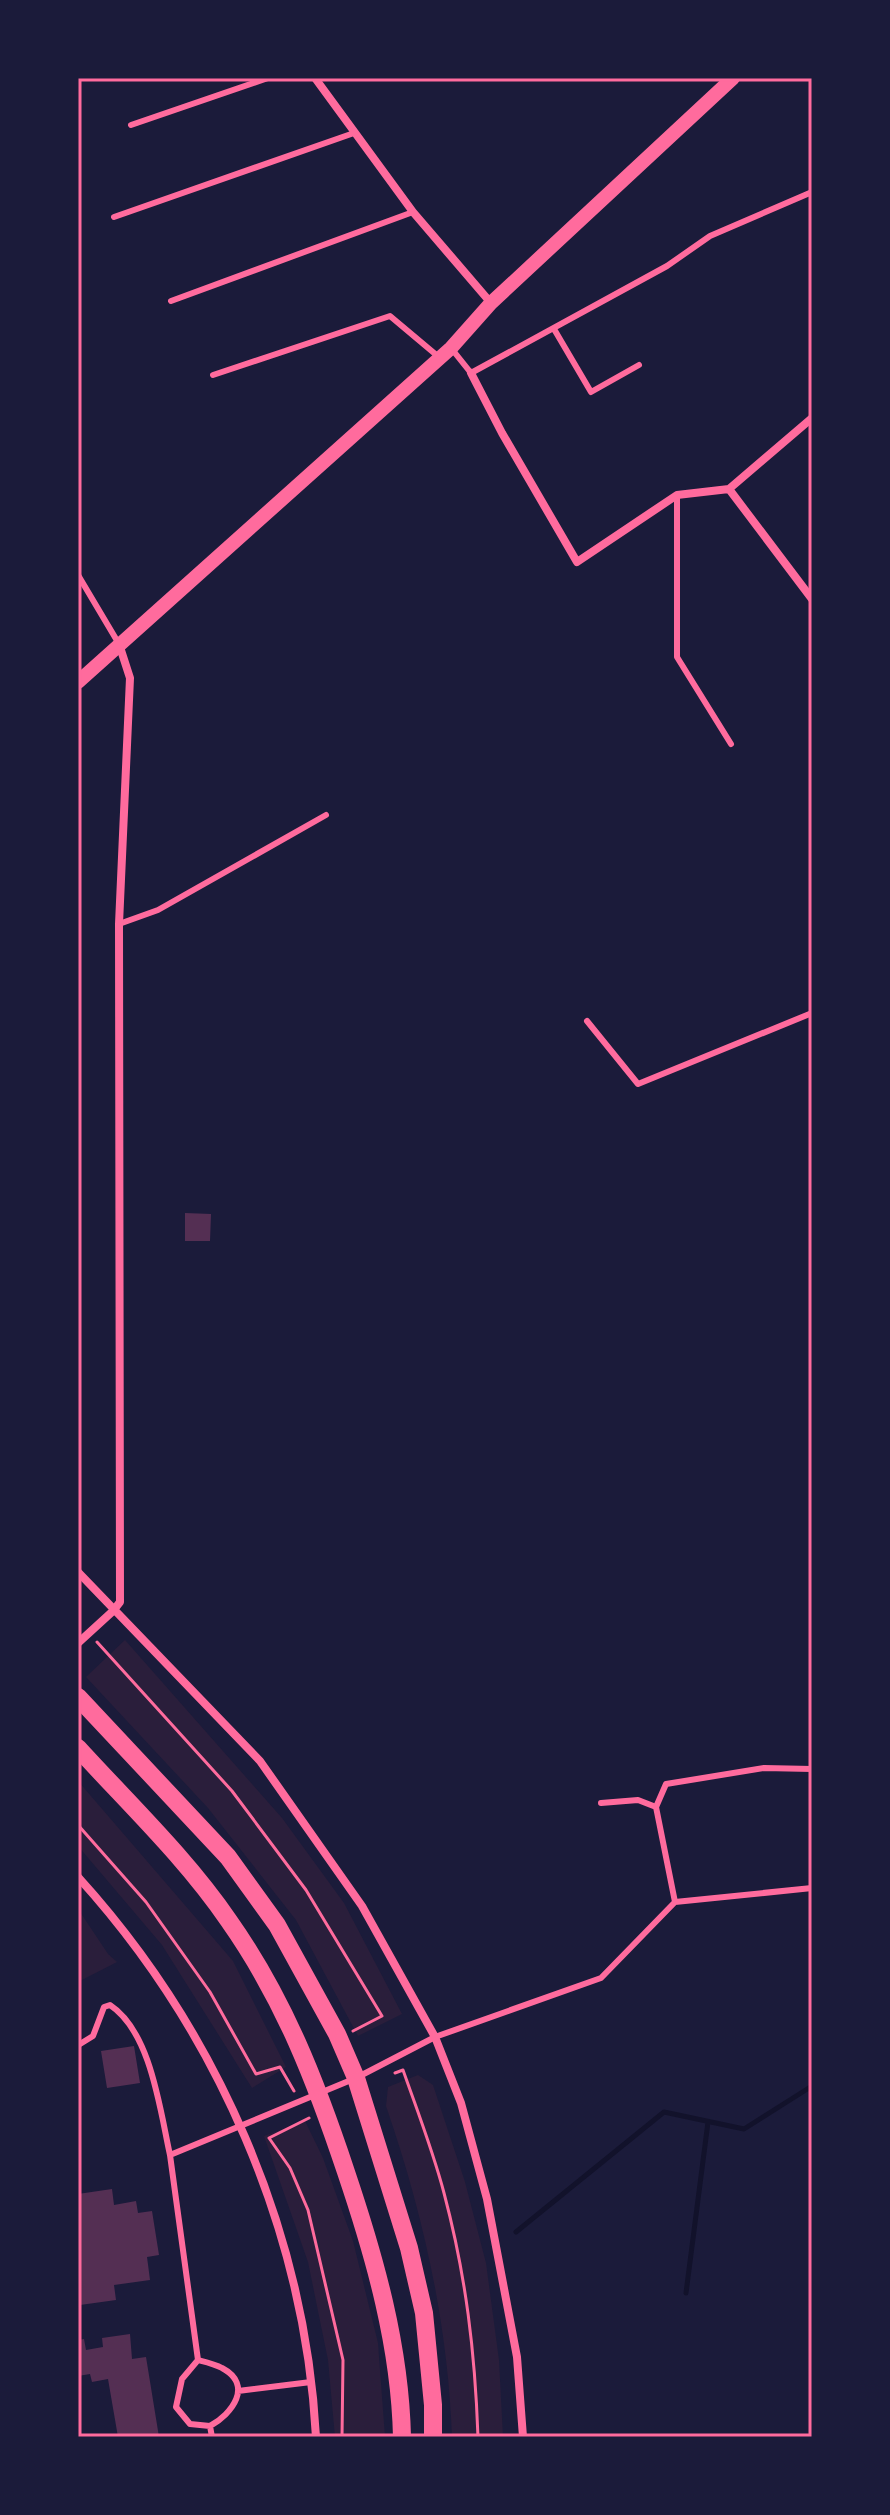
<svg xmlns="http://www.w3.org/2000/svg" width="890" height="2515" font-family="Lato,sans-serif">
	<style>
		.green { fill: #2a1e3b }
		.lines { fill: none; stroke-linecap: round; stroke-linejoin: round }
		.stream { stroke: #12122b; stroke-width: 5 }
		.building { fill: #542f53 }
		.path { stroke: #ff6b9d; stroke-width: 3 }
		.service { stroke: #ff6b9d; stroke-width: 6 }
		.minor { stroke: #ff6b9d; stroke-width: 8 }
		.tertiary { stroke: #ff6b9d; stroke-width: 14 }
		.primary { stroke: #ff6b9d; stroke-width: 18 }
		.neatline { fill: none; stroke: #ff6b9d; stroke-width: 3 }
	</style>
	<rect width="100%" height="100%" fill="#1b1b3a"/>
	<path class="green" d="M125,1640L282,1818L344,1903L402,2014L358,2036L296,1920L208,1808L86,1677Z
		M78,1781L233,1961L286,2067L252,2088L162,1945L78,1846Z
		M78,1909L108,1954L117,1962L78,1982Z
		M418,2075L433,2085L465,2182L486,2263L499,2360L503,2437H452C448,2324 423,2213 386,2106L388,2087Z
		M305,2121L323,2158L353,2241L378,2343L385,2437H335L328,2360L308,2262L264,2136Z"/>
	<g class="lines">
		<path class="stream" d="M516,2232L664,2112L744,2129L812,2086
			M686,2293L708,2122"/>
	</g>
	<path class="building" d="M185,1213L211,1214L210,1241H185Z
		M134,2046L140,2083L107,2088L101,2051Z
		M112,2189L114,2205L136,2201L138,2213L152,2211L159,2255L147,2257L150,2280L114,2285L116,2300L80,2305L78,2194Z
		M130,2334L132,2359L146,2357L159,2437H118L108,2379L92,2382L90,2374L78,2376V2340L84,2339L86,2350L103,2347L102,2338Z"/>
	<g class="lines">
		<path class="path" d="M97,1642L232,1791L306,1890L382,2016L353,2031
			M78,1825L146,1902L210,1992L256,2074L280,2067L294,2091
			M395,2073L403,2070C417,2110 433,2151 444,2193C466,2276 475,2352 478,2437
			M309,2118L269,2138L290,2168L308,2210L343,2360L342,2437"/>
		<path class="service" d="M131,125L268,78
			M114,217L354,133
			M171,301L413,212
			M554,329L591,392L639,365
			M451,348L471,373L667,266L710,236L812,192
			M213,375L390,316L440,358
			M677,495V657L731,744
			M78,575L119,644
			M119,924L158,910L326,815
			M587,1021L638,1084L812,1013
			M601,1803L638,1800L656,1807
			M675,1902L812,1888
			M80,2044L93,2036L104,2007L110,2005C151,2032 160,2110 170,2155
			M198,2360C206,2362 215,2364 222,2368C254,2385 232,2414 210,2426
			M238,2391L311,2382
			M212,2437L210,2426L190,2424L176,2407L182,2379L198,2360L170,2155L356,2078L435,2037L601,1978L675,1902L656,1807L666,1784L764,1768L812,1769"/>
		<path class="minor" d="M315,78L413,212L491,303
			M471,373L502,433L577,562L677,495L729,489L812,418
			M729,489L812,599
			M78,1572L260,1761L362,1906L435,2037L461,2103L487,2199L517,2357L523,2437
			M78,1643L113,1611L120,1602L119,924L130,678L119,644
			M78,1877C217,2030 305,2231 316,2437"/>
		<path class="tertiary" d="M78,682L451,348L491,303L733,78"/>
		<path class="primary" d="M78,1697L228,1857L277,1925L337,2034L356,2078L409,2248L424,2313L433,2405V2437
			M78,1748C129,1804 186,1858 229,1921C284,1999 316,2082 346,2172C375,2258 400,2346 402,2437"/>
	</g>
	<rect width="890" height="2515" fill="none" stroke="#1b1b3a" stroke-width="160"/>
	<rect x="80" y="80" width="730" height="2355" class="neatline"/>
</svg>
